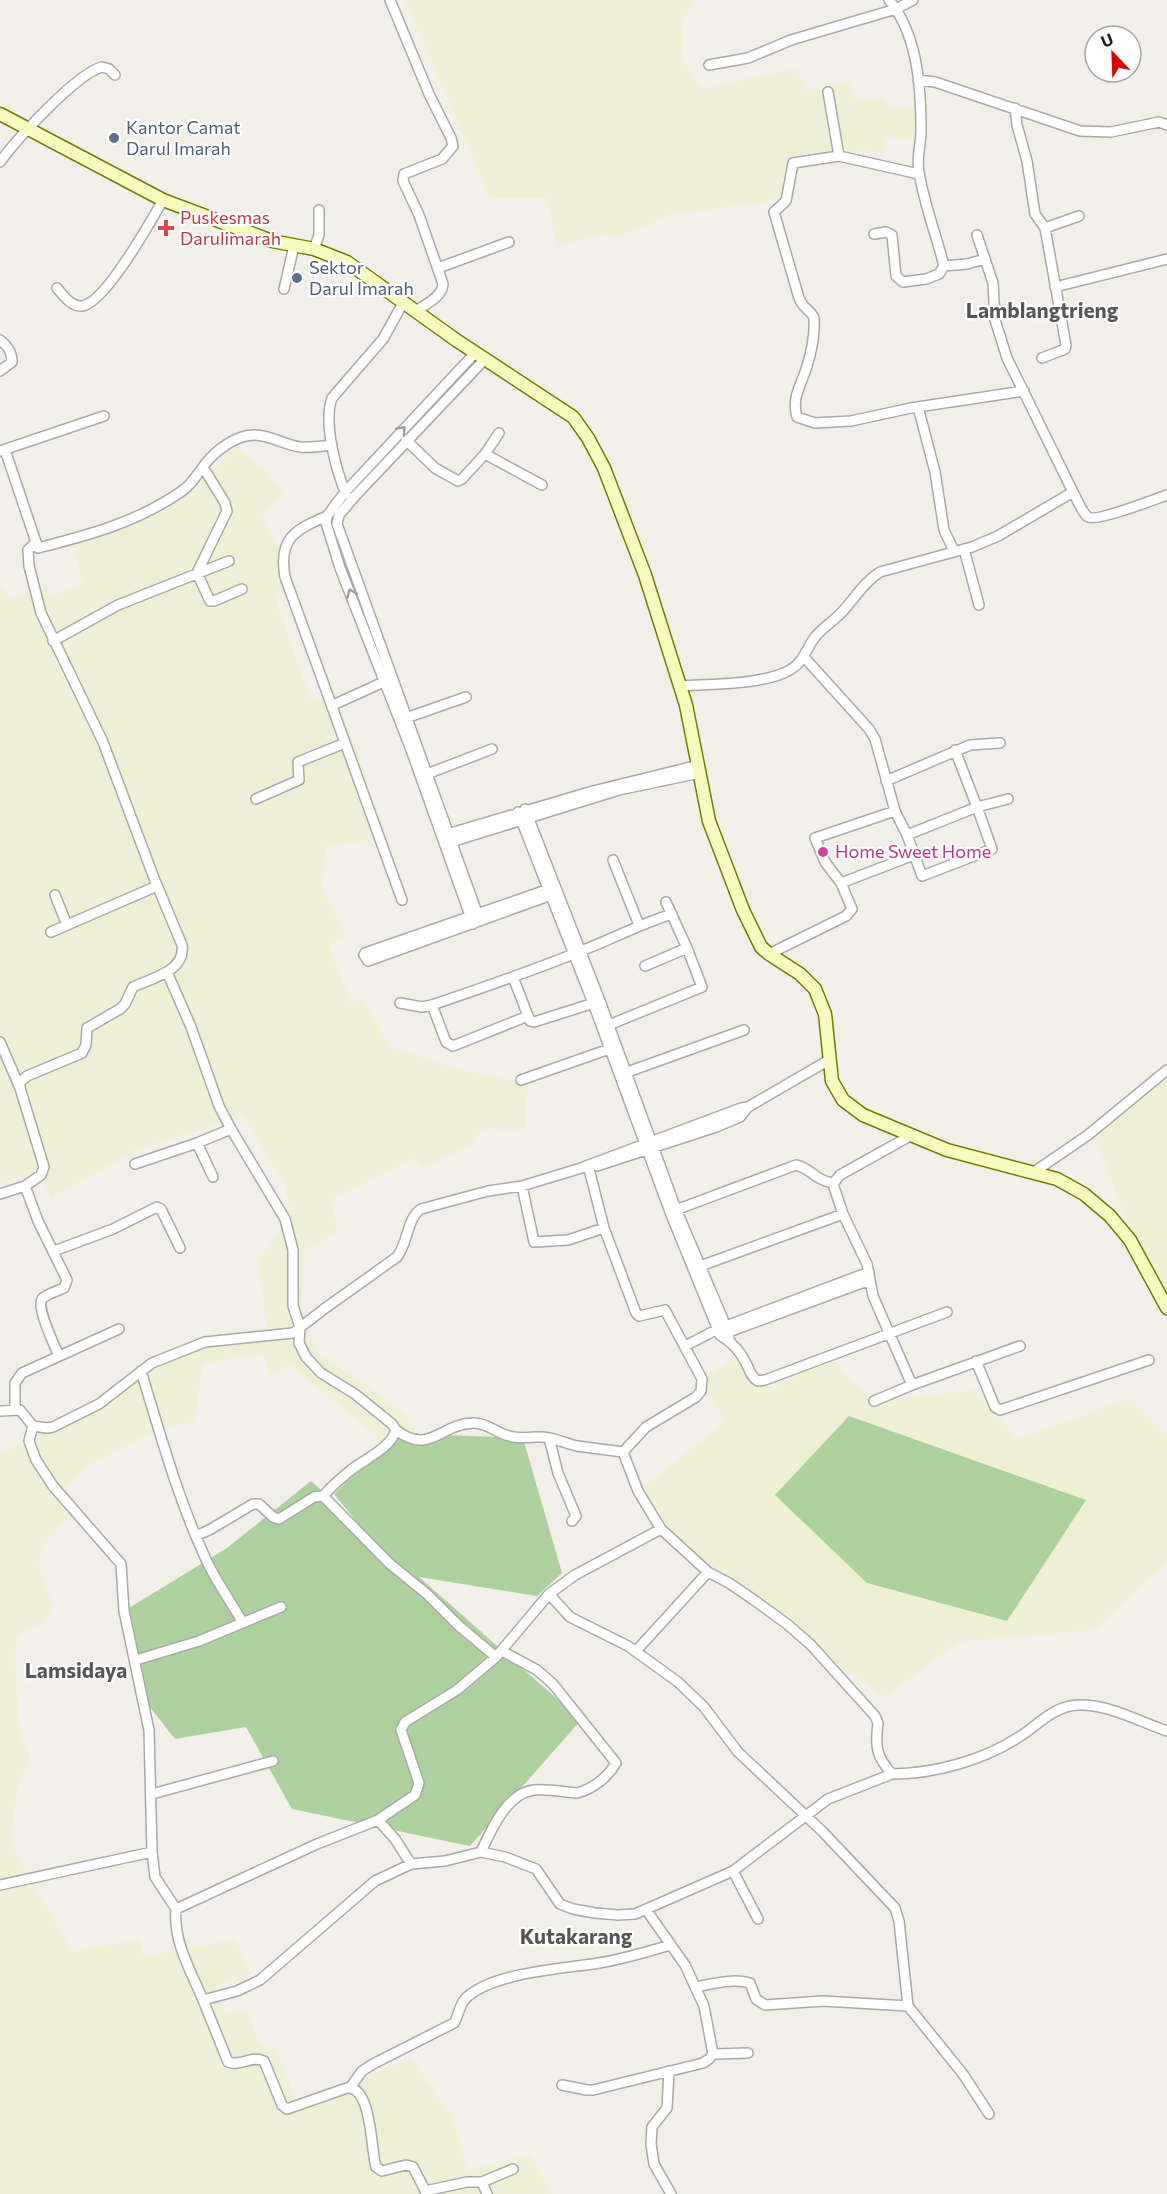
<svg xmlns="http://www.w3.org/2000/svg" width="1167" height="2194" font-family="Commissioner,sans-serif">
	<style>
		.farmland { fill: #eef0d5 }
		.forest { fill: #add19e }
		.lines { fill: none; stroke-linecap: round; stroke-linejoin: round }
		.street-casing { stroke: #a9a9a9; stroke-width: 12 }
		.secondary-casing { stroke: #707d05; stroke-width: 15 }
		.street { stroke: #fff; stroke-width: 9 }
		.secondary { stroke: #f7fabf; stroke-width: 12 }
		.oneway { stroke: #9c9c9c }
		.service-dot { fill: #5c6f8a; stroke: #fff; stroke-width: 2 }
		.health-dot { fill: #e0444e; stroke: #fff; stroke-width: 2 }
		.hotel-dot { fill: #d1479c; stroke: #fff; stroke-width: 2 }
		.labels { text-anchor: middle; stroke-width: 4.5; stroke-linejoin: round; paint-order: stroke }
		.service-label { font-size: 18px; fill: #4e5e75; stroke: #fff; text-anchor: start }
		.health-label { font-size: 18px; fill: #be3a42; stroke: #fff; text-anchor: start }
		.hotel-label { font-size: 18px; fill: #b23c85; stroke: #fff; text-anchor: start }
		.quarter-label { font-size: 21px; font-weight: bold; fill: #555; stroke: #fff }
	</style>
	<rect width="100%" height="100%" fill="#f2efe9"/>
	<path class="farmland" d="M405,0H695L683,19V61L702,88L797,68L807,90L849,81L855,100L884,97L891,107L918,105L915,140L885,138L883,153L864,151L790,157L786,194L762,203L673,214L618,237L599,235L557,248L547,198H490Z
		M236,447L266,470L285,495L262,514L299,589L274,594L311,700L335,694L362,765L381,839L326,846L322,889L346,936L329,946L351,1002L363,999L390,1047L464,1070L528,1084L525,1130L482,1129L470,1145L425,1168L412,1159L331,1200L338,1232L304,1251L300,1321L320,1354L359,1379L403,1413L431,1451L403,1469L375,1435L290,1365L270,1376L263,1354L203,1364L195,1422L159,1429L89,1465L67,1487L74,1511L43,1546L39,1567L54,1607L44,1624L17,1635L15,1663L20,1734L31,1758L18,1783L11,1843L72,1952L140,1939L144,1957L236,1939L251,1974L214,1988L226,2015L247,2008L260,2046L277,2049L297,2104L411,2058L453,2117L467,2171L530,2155L552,2194H0V1454L102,1400L148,1359L192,1341L267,1332L258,1260L290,1217L285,1184L243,1116L137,1150L51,1198L39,1171L0,1185V586H2L9,598L47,587L51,597L82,584L71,535L141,517L202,480Z
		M1167,1074V1320L1158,1309L1094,1133Z
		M741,1354L770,1391L827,1357L874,1401L976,1390L1017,1439L1131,1398L1167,1435V1561L1096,1630L958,1642L885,1698L708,1572L638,1491L724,1422L702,1379Z"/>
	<path class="forest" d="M849,1416L1086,1500L1007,1621L867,1583L775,1495Z
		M396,1433L523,1438L562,1573L537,1596L419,1577L581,1720L470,1846L292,1809L246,1727L175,1739L142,1697L124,1611L227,1548L311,1481L357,1522L334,1494Z"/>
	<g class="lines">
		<defs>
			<path id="street" d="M390,0L429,94L451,138L453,146L442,159L404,174L403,181L419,215L443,284C442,297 426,304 416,311
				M889,0C918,35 921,88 921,131C921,145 916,158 919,172C924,204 936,234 944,266L967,264L985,259
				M709,65L748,58L791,40L896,9L913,0
				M918,80L935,82L1080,131L1111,132L1159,122L1167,125
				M828,92L839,156L919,174
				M1015,108L1017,125L1027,161L1035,214L1045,228L1066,345L1065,349L1042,358
				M839,156L793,163L786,201L774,212L799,298C803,309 812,311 814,318C815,334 812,350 807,366C802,384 791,397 797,417L815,423L851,421L911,408L1024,391
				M0,162C16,140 77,73 102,67L109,69L115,75
				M1045,228L1079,216
				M874,234L886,232L892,235L896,276L903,282L926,279L939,274L944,266
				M314,249L319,235V210
				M438,268L509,242
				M1055,287L1167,259
				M57,288C63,295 71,307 82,306C105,303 151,221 163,200
				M284,289L294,246
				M0,340C8,346 12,352 12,362L0,371
				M918,407L935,472L944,530L954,551
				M406,440L435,468L458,481L462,479L485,454L499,433
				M5,450L38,548
				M0,451L104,416
				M485,454L542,485
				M203,467L225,503L227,511L197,573L210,601H214L242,589
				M1073,492C1077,499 1082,513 1088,517C1096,522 1156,499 1167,495
				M346,494C336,470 323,423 332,398L383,339L403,303
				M327,516C295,530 278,538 285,577L402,900
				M964,549L979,605
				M53,641L118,605L229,561
				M804,657L869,729L875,739L895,811L907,835L922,876L992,849L977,807L907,835
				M680,686C711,684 763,685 790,670C804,662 806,649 815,637C823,627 834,621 842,612C855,598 864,582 880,572L972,547L998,536L1073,492L1007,358L995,320L993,283L977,235
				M333,705L388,680
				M406,718L466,697
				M955,750L977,807L1008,799
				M427,774L492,749
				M886,781L970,745L1000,743
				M256,799L299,780L298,762L345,743
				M525,809L600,1001L676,1209L722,1317L730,1341
				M518,812L593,1003L670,1212L720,1335C732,1342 741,1352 747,1365C750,1371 751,1377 758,1381L765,1380L947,1312
				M444,835L593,791L699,765
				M448,843L619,790L700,773
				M613,860L639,925
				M841,883L825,862L815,838L895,811
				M552,888L365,953L364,955L368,961L554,894
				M55,895L67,925
				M480,921L337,524L339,515L356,495L485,359
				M473,924L410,747L340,568L326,523L327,516L345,492L475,353
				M51,932L157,886
				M769,954L846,916L852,909L841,883L914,855
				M645,966L687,948
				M167,972L191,1027L219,1106L231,1129
				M513,977L530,1021L534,1022L597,1002
				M400,1003L422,1007L432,1005C482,988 532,971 581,951C612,939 640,924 672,914
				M432,1005L446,1042L453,1046L528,1016
				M604,1027L702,987L687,948L666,902
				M0,1042L20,1088
				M622,1074L744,1030
				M521,1080L615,1047
				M910,1136L840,1175L833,1184L843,1214L867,1264L873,1296L912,1385L1020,1346
				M135,1164L197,1143
				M598,1164L597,1166L716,1127L740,1117L748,1107
				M588,1165L604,1228L636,1313L639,1316L665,1310L702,1379L701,1391L696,1397L646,1427L623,1452L638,1491L661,1529L708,1572L729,1583L754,1600L787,1624L811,1645L875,1716L878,1723C875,1747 876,1756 892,1774C934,1774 984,1760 1019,1737C1038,1725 1055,1705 1079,1705C1109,1704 1140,1722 1167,1731
				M1034,1172L1088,1135L1167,1070
				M213,1177L197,1143L231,1129L285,1219L293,1250V1306L300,1327L299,1343L306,1357L321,1373L355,1394L392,1424L396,1430C391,1448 365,1459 351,1470C341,1478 331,1487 323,1496
				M522,1186L534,1242L568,1240L604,1228
				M0,1194L25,1186
				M673,1211L796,1165C811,1168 814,1180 833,1183
				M54,1251L113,1229L157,1207L161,1209L180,1248
				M695,1268L843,1214
				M723,1334L870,1280
				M685,1346L718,1329L869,1272
				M59,1356C55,1347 36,1307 42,1299C46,1294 58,1291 64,1288L67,1280L38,1221L25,1186L41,1175L44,1167L20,1088V1082L27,1076L82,1053L86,1045L87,1028L120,1009L125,1004L133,987C152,978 186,971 182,945L154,878L103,742L41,613L29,566L28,550L33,545L38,548C89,535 138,522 182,491C192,484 196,476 203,467C212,454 227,442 242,437C263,430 280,444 300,447C310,448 322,446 332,445
				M976,1361L995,1407L1000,1410L1149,1360
				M141,1371C160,1433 177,1496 204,1555C214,1579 230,1600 243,1623
				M874,1401L912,1385
				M20,1410H15V1383L22,1373L119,1329
				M0,1411L20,1410L33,1426L47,1428L53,1427L99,1404L152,1363L205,1342L293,1333L324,1309L397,1257C408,1243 407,1218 421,1209L488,1191L522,1186L578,1169L741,1108L748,1107L829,1060
				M33,1426L29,1441L36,1460L53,1486L121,1564L124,1611L149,1730L152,1852L155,1877L176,1909L317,1844L378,1820L395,1839L411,1864L445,1861L481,1852L505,1857L536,1869L560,1904L573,1909L595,1913L618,1915L635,1914L733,1871L828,1799L892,1774
				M396,1430C430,1456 441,1423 474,1423C487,1423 497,1433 509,1436C523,1440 536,1435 550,1438C559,1440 568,1444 577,1446C592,1448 608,1450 623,1452
				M549,1438L558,1473L576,1516L572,1521
				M196,1536L211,1529L253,1504H259L273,1517L279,1519L314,1497L323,1496L390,1564L427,1594L459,1626L496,1657
				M549,1594L570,1617L628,1646L678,1682L704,1707L738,1752L822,1831L895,1908L899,1921L908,2006L963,2074L989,2114
				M636,1651L708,1572
				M136,1660L199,1641L281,1607
				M152,1794L273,1761
				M378,1820L415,1795L419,1783L401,1730L405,1722L457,1690L496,1657L549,1594L575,1575L661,1529
				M481,1852C491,1830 507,1793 534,1790C548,1789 564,1792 577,1793C593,1789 608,1777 616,1763L553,1684L537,1670L502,1651
				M733,1871L758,1919
				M0,1885L152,1852
				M176,1909C173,1942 191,1971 203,2000L237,1991L260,1980L375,1881L411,1864
				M695,1987C713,1984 732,1978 750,1983L756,1999L765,2005L823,2001L908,2006
				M203,2000L228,2062C240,2067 251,2055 264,2061L282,2105L287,2109L347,2088C372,2085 371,2152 376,2167L382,2171L406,2165L413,2167L427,2194
				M713,2054L748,2053
				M669,2071L667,2108L652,2127L651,2144L654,2164L671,2194
				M562,2085L587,2090H593L703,2063L709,2059L713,2054L704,2006L685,1965L647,1911
				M350,2088L362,2071L373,2064L454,2023C459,2015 459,2005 466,1998C494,1972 562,1969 599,1963C623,1959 647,1952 670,1945
				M482,2182L487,2194
				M425,2191L467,2182H482L513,2169"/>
			<path id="secondary" d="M0,114L163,200L272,241L314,249L347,262L456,340L573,417L588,438L604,468L645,575L686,705L709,821L743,910L761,947L769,954L800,974L815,989L825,1014L832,1081L843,1100L863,1115L947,1150L1057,1179L1084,1194L1110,1216L1130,1240L1167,1308"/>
		</defs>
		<use href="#street" class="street-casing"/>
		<use href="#secondary" class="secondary-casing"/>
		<use href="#street" class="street"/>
		<use href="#secondary" class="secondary"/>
	</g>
	<defs><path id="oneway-chevron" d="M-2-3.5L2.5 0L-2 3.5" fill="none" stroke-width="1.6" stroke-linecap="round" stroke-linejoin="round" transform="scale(1.5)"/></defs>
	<g class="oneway">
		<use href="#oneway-chevron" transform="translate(402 430) rotate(-47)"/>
		<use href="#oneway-chevron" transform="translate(351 593) rotate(-113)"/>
	</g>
	<g class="service-dot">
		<circle cx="114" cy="138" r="6"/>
		<circle cx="297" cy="278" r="6"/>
	</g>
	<path class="health-dot" d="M163 219h6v6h6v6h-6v6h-6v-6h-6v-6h6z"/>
	<circle class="hotel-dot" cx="823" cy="852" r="6"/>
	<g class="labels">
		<g class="service-label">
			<text x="126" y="134">Kantor Camat<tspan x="126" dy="21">Darul Imarah</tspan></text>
			<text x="309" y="274">Sektor<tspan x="309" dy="21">Darul Imarah</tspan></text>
		</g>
		<g class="health-label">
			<text x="180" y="224">Puskesmas<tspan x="180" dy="21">Darulimarah</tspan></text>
		</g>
		<g class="hotel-label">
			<text x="835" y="858">Home Sweet Home</text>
		</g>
		<g class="quarter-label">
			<text x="1042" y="318">Lamblangtrieng</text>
			<text x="76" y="1678">Lamsidaya</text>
			<text x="576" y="1944">Kutakarang</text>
		</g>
	</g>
	<g transform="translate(1113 54) rotate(337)"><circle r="28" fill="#ffffff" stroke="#a7a7a7" stroke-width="1.5"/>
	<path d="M0-4.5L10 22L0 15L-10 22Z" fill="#d40000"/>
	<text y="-9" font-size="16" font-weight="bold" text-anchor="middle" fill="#222222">U</text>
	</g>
</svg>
